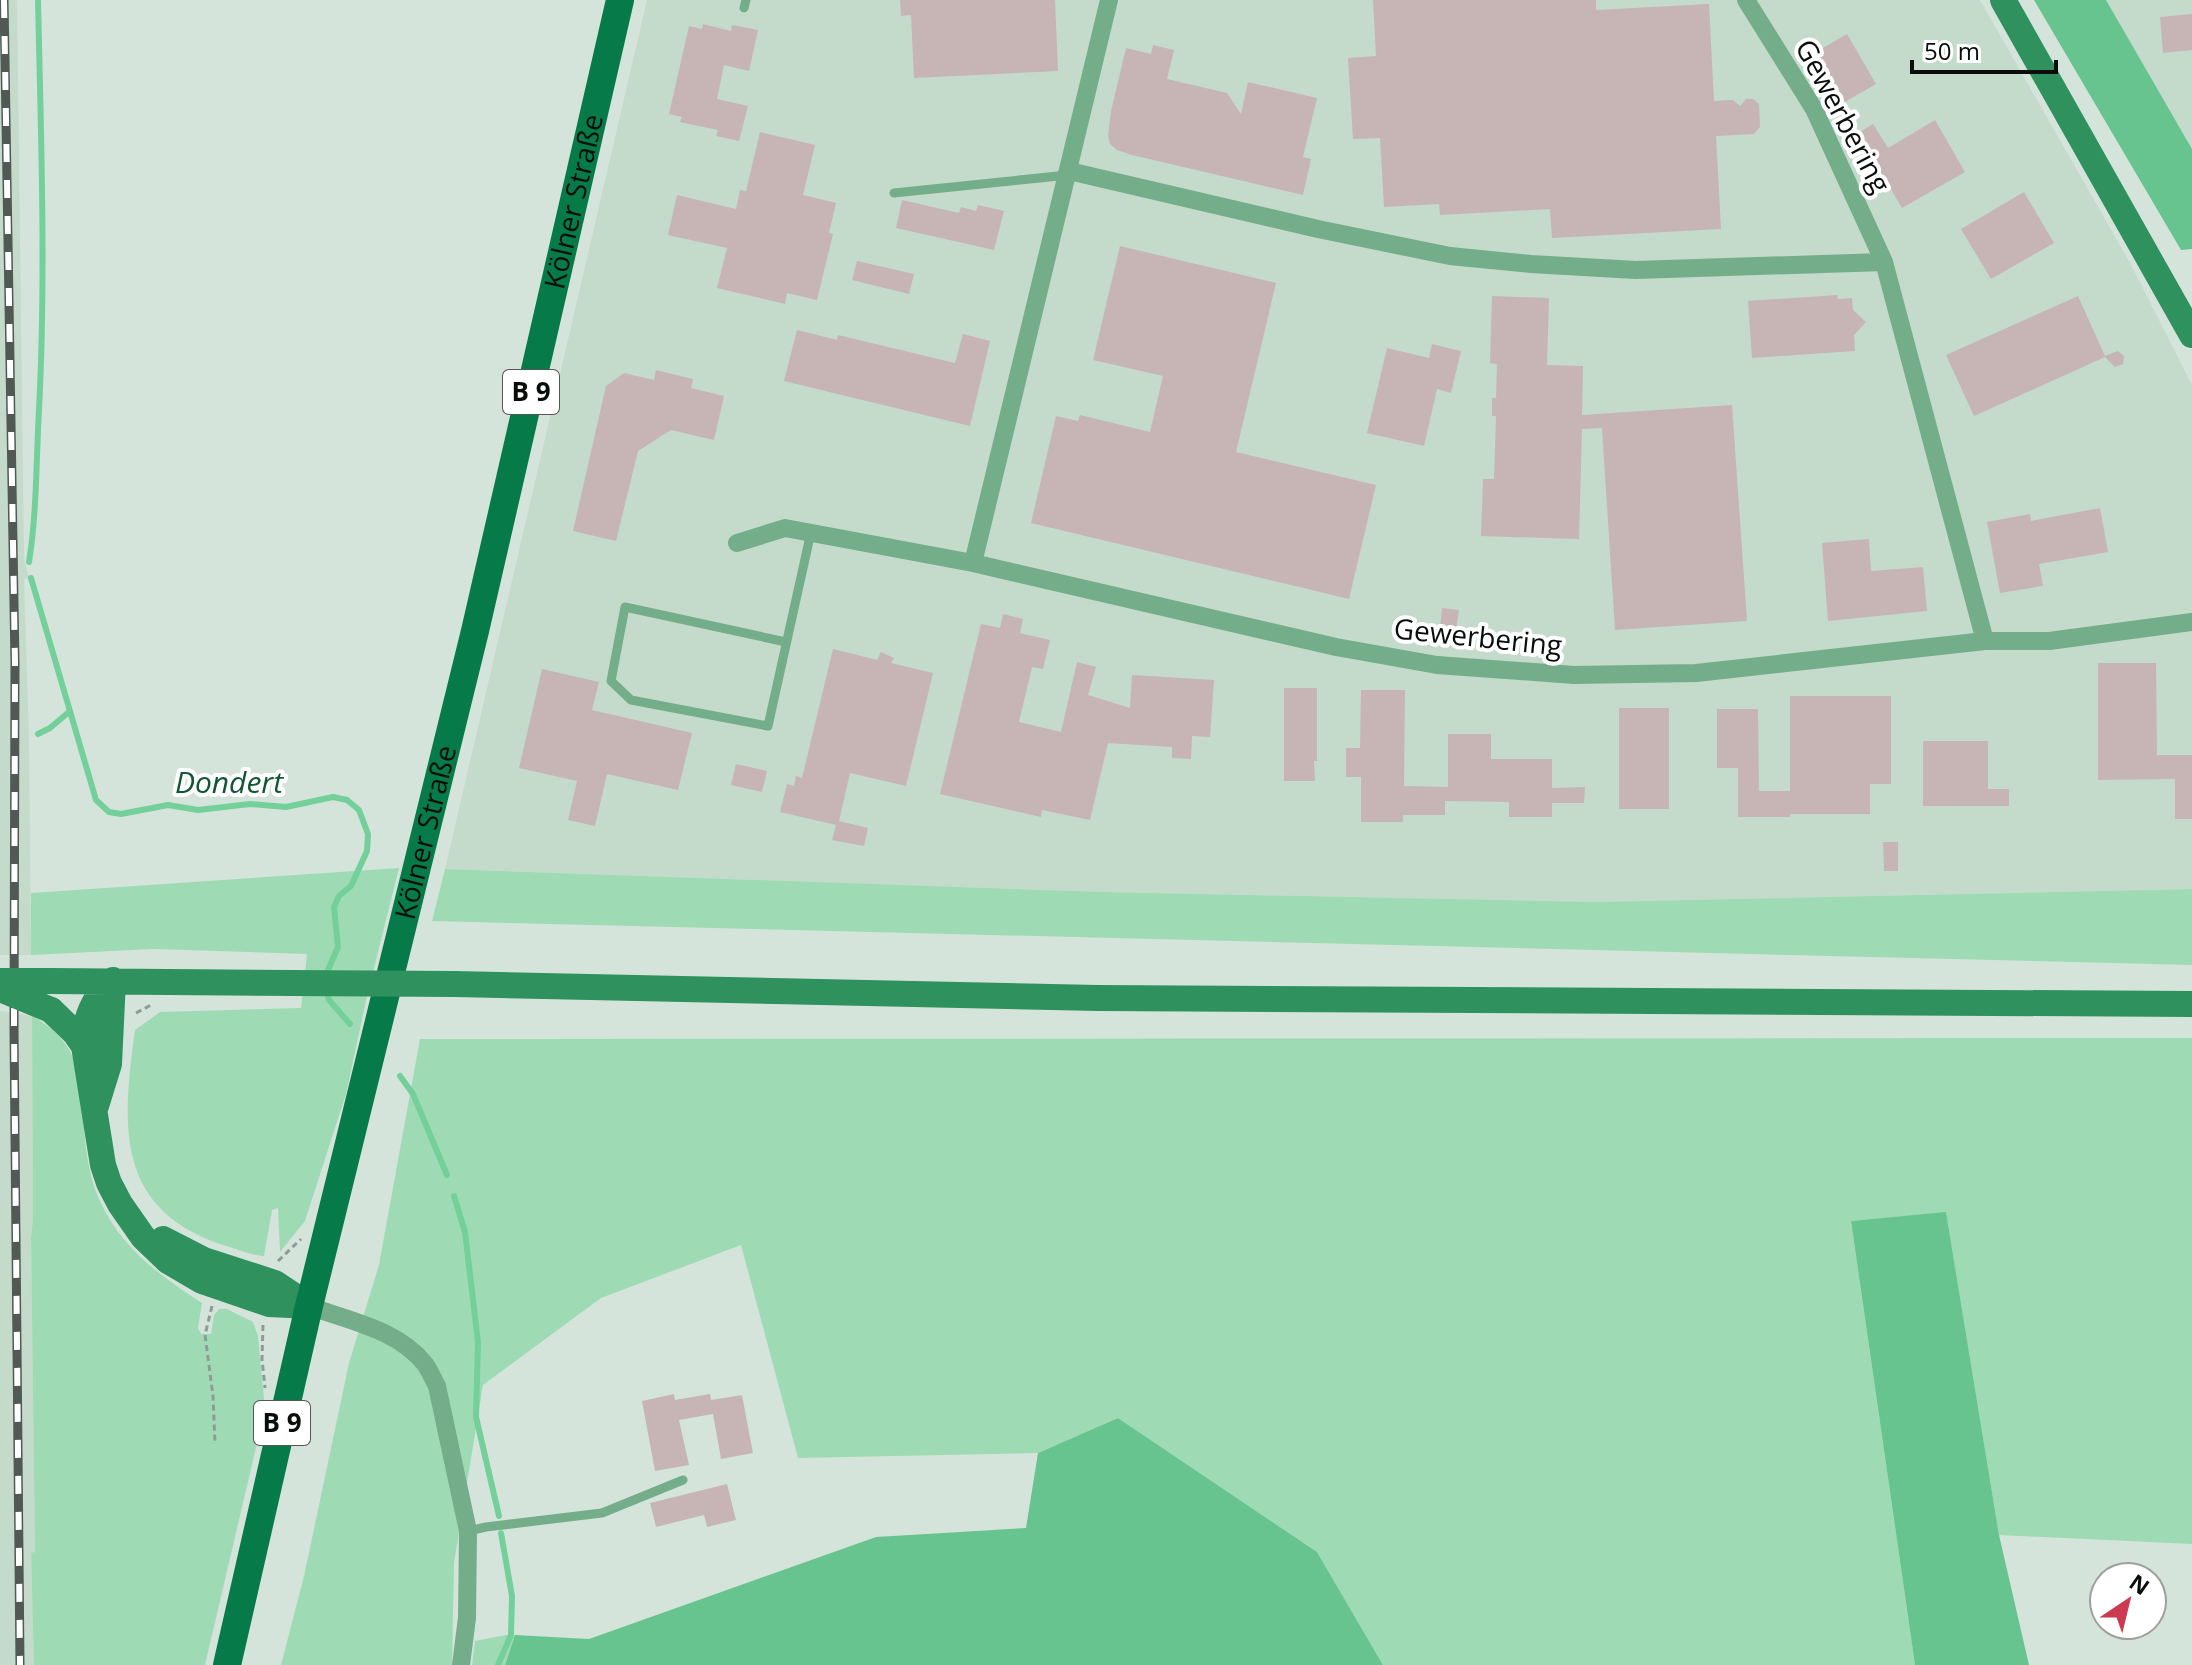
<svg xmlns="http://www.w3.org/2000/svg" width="2192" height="1665" font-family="'Open Sans',sans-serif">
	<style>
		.built { fill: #c4dacb }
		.green { fill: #9edbb5 }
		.forest { fill: #68c48e }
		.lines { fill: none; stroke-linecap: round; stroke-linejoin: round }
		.stream { stroke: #74d09a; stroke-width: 6 }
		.building { fill: #c7b5b5 }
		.path { stroke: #8f9b93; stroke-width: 3; stroke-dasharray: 6 4; stroke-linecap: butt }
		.lane { stroke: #73ad89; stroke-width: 9 }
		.street { stroke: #73ad89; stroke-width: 18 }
		.secondary { stroke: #2f925e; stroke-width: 26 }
		.primary { stroke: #067a48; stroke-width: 28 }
		.rail-casing { stroke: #505953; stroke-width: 9 }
		.rail { stroke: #fff; stroke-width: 6; stroke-dasharray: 18; stroke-linecap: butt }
		.secondary-bridge { stroke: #2f925e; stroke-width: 26 }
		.labels { text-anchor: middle; stroke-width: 8; stroke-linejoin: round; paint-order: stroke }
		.shield { fill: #fff; stroke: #535654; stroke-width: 2 }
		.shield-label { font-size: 26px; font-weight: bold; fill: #090e0b }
		.street-label { font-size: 28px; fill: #090e0b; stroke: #fff }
		.water-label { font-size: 30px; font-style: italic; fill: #115734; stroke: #fff }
	</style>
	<rect width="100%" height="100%" fill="#d5e4da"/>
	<path class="built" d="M0,0H17L24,559L29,578L24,579L29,737L31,955H0Z
		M647,0H1980L2130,263L2192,385V889L1596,902L1104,892L445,869Z
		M2106,0H2192V149Z
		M0,1011L32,1016L33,1217L31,1238L35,1552L31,1554L34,1665H0Z"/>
	<path class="green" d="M399,868L367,996L346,1094L305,1221L280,1252L278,1208L272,1210L264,1256C250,1255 236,1249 223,1245C114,1209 122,1124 135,1030L160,1012L301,1008L307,954L153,949L31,955V893Z
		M445,869L1104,892L1596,902L2192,889V965L432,921Z
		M32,1016C46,1023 60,1035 68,1048C73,1055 74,1064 76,1072C87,1114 81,1159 99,1199C120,1247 160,1276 202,1303L198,1328L201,1334H211L214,1315L219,1309H227L253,1322L258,1336L265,1409L205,1665H34L31,1553L35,1552L31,1238L33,1217Z
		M2192,1038V1544L1999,1535L1946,1213L1851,1221L1915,1665H1383L1317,1552L1118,1418L1038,1453L798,1458L741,1245L601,1298L483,1385L454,1563L452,1665H281L304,1576L349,1363L379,1265L420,1039Z
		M506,1635H515L505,1665H472L475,1641Z"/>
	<path class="forest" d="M2034,0H2106L2192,149V249L2181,250Z
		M1946,1212L1999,1535L2029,1665H1915L1851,1221Z
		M1118,1418L1317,1552L1383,1665H505L515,1635L589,1639L876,1537L1026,1528L1038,1453Z"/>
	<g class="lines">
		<path class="stream" d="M29,562C37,512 36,461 39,410C46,274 41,137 38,0
			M31,578L96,800L109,812L121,814L168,805L198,810L250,804L286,807L333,797L347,800L359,810L368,834L367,851L351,886L339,896L334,907L338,947L325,977
			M38,734L50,728L70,711
			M327,992L329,1000L350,1024
			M400,1076L413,1094L447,1175
			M454,1196L465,1232L478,1342L476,1417L499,1516
			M498,1665L511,1635L512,1596L501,1533"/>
	</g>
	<path class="building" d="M900,0H1055L1058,71L914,78L911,15L901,16Z
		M1373,0H1596V10L1709,4L1714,101L1733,100L1740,106L1746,99H1753L1759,104L1760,127L1754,134L1716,136L1721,229L1552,238L1550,209L1440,215L1439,204L1384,207L1380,138L1353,139L1348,58L1376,56Z
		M2192,14V50L2163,53L2160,17Z
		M703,24L731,31L732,25L758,30L749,71L724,65L717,99L748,106L739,141L716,136L718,130L680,122L682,117L669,114L689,26L702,29Z
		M1847,34L1876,84L1845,102L1816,52Z
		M1153,45L1174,50L1167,79L1227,93L1241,114L1248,82L1317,98L1303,157L1311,159L1303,195L1132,155L1117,150L1110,144L1108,136L1111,111L1126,48L1151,54Z
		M1935,120L1965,172L1902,208L1872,157L1874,156L1860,132L1873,124L1888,148Z
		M760,132L815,145L803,195L836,203L829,233L833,234L817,300L787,293L785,304L717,288L727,248L668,235L677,195L736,209L740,190L746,191Z
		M2024,192L2054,243L1991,279L1961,229Z
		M902,200L959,213L961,207L976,211L978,205L1004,211L994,250L896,228Z
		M1120,246L1276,283L1236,452L1376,485L1349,599L1031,523L1056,416L1078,421L1080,415L1150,432L1163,376L1093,360Z
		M857,261L914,274L909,294L852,280Z
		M1837,295L1838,299L1852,298L1853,310L1866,322L1854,335L1855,351L1752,358L1748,301Z
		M1492,296L1549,298L1547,365L1583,366L1582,415L1732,405L1747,621L1615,630L1602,428L1582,429L1579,539L1481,536L1483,479H1494L1496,416H1492V398H1496L1497,364L1490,363Z
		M2078,296L2105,356L2118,351L2124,356L2123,364L2115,367L2105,357L1974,416L1946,355Z
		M797,330L837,340L838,335L955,363L963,334L990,341L970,426L784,381Z
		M1432,344L1461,351L1451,393L1437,389L1424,446L1367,433L1387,348L1429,358Z
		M656,370L693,379L691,388L724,396L714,440L671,430L638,451L616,541L573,531L606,386L624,373L654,380Z
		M2100,508L2108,552L2039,564L2043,586L2000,593L1987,522L2030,514L2031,521Z
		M1869,539L1871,571L1923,567L1927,611L1828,621L1822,543Z
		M1442,608L1459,610L1456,630L1440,627Z
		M1003,614L1023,619L1020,633L1050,640L1043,669L1032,667L1019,722L1061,732L1077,662L1096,667L1088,695L1130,708L1132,675L1214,680L1210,737L1192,736L1191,759L1172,758V747L1108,743L1090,820L1042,810L1041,817L940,794L981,624L1000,628Z
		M833,649L877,660L881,652L894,658L891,663L933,673L906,786L850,773L839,821L868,828L864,846L832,840L836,825L780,812L787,784L794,786L796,776L802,778Z
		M2098,663H2156L2157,755H2192V819H2175V779L2098,780Z
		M542,669L599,682L592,710L692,733L678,790L607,774L595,826L568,820L577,781L519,768Z
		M1284,688H1317V761H1314L1315,781H1284Z
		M1361,690H1405L1404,786L1448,787V734H1491V759H1552V788L1585,787L1584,803H1552V817H1509V802L1445,801V815H1403V822H1361V777H1346V748H1360Z
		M1790,696H1891V784H1870V814H1790V817H1738V768H1717V709H1758L1759,791H1790Z
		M1619,708H1669V809H1619Z
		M1923,741H1988V789H2009V806H1923Z
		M736,764L767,771L762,792L731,785Z
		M1883,842H1898V871H1884Z
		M674,1394L675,1400L710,1394L711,1400L742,1395L753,1453L721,1459L713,1414L679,1420L689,1465L655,1471L642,1401Z
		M727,1484L736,1520L707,1527L704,1515L656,1527L650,1503Z"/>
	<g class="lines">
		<path class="path" d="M136,1013L153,1004
			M278,1261L301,1239
			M212,1306L205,1335L213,1396L215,1443
			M263,1325L262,1359L265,1388"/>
		<path class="lane" d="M744,8L746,0
			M894,193L1068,175
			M786,642L625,607L611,681L631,700L768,726L811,532
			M468,1531L486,1527L602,1513L683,1480"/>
		<path class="street" d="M1109,0L973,563L1336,647L1437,665L1574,675L1696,673L1985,641L1884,262L1814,109L1746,0
			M1069,171L1318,229L1450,256L1531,264L1636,270L1884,262
			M737,543L785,528L973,563
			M1985,641H2049L2192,622
			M309,1306C349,1321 397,1329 425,1364C430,1371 433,1379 437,1386L468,1531L467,1618L461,1665"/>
		<path class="secondary" d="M2003,0L2192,335
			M113,980C93,998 84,1020 84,1046L103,1165L109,1183L120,1204L143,1237L168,1261L202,1281L269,1304L309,1306
			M50,981L292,983
			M455,984L1098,998L2192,1004
			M51,1010L75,1033L84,1046
			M96,1106L109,1064L113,980
			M163,1239L204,1260L275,1283L308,1305"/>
		<path class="primary" id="s1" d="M227,1665L309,1306L475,631L620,0"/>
		<defs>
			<path id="rail" d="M4,0L15,664L14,1029L20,1665"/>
		</defs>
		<use href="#rail" class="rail-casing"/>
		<use href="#rail" class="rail"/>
		<path class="secondary-bridge" d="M0,981H50
			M292,983L455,984
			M0,989L51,1010"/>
	</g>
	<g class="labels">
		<g class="shield">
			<rect x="503" y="370" width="56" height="44" rx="6"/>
			<rect x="254" y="1401" width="56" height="44" rx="6"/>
		</g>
		<g class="shield-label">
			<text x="531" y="401">B 9</text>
			<text x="282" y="1432">B 9</text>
		</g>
		<g class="street-label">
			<text transform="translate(1843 116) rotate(62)" y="10">Gewerbering</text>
			<text dy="10" stroke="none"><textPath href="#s1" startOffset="1504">Kölner Straße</textPath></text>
			<text transform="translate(1478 637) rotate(6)" y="10">Gewerbering</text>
			<text dy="10" stroke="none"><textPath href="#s1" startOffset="856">Kölner Straße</textPath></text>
		</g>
		<g class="water-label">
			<text x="229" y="793">Dondert</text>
		</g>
	</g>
	<g transform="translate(2128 1601) rotate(35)"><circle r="38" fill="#ffffff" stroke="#9d9f9d" stroke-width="2"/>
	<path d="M0-6L14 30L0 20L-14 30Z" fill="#ca3a50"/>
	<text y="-12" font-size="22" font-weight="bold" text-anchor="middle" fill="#090e0b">N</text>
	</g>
	<path d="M1912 60v12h144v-12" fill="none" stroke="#090e0b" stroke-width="4"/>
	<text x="1924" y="60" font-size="24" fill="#090e0b" stroke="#ffffff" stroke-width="6" paint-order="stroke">50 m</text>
</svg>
